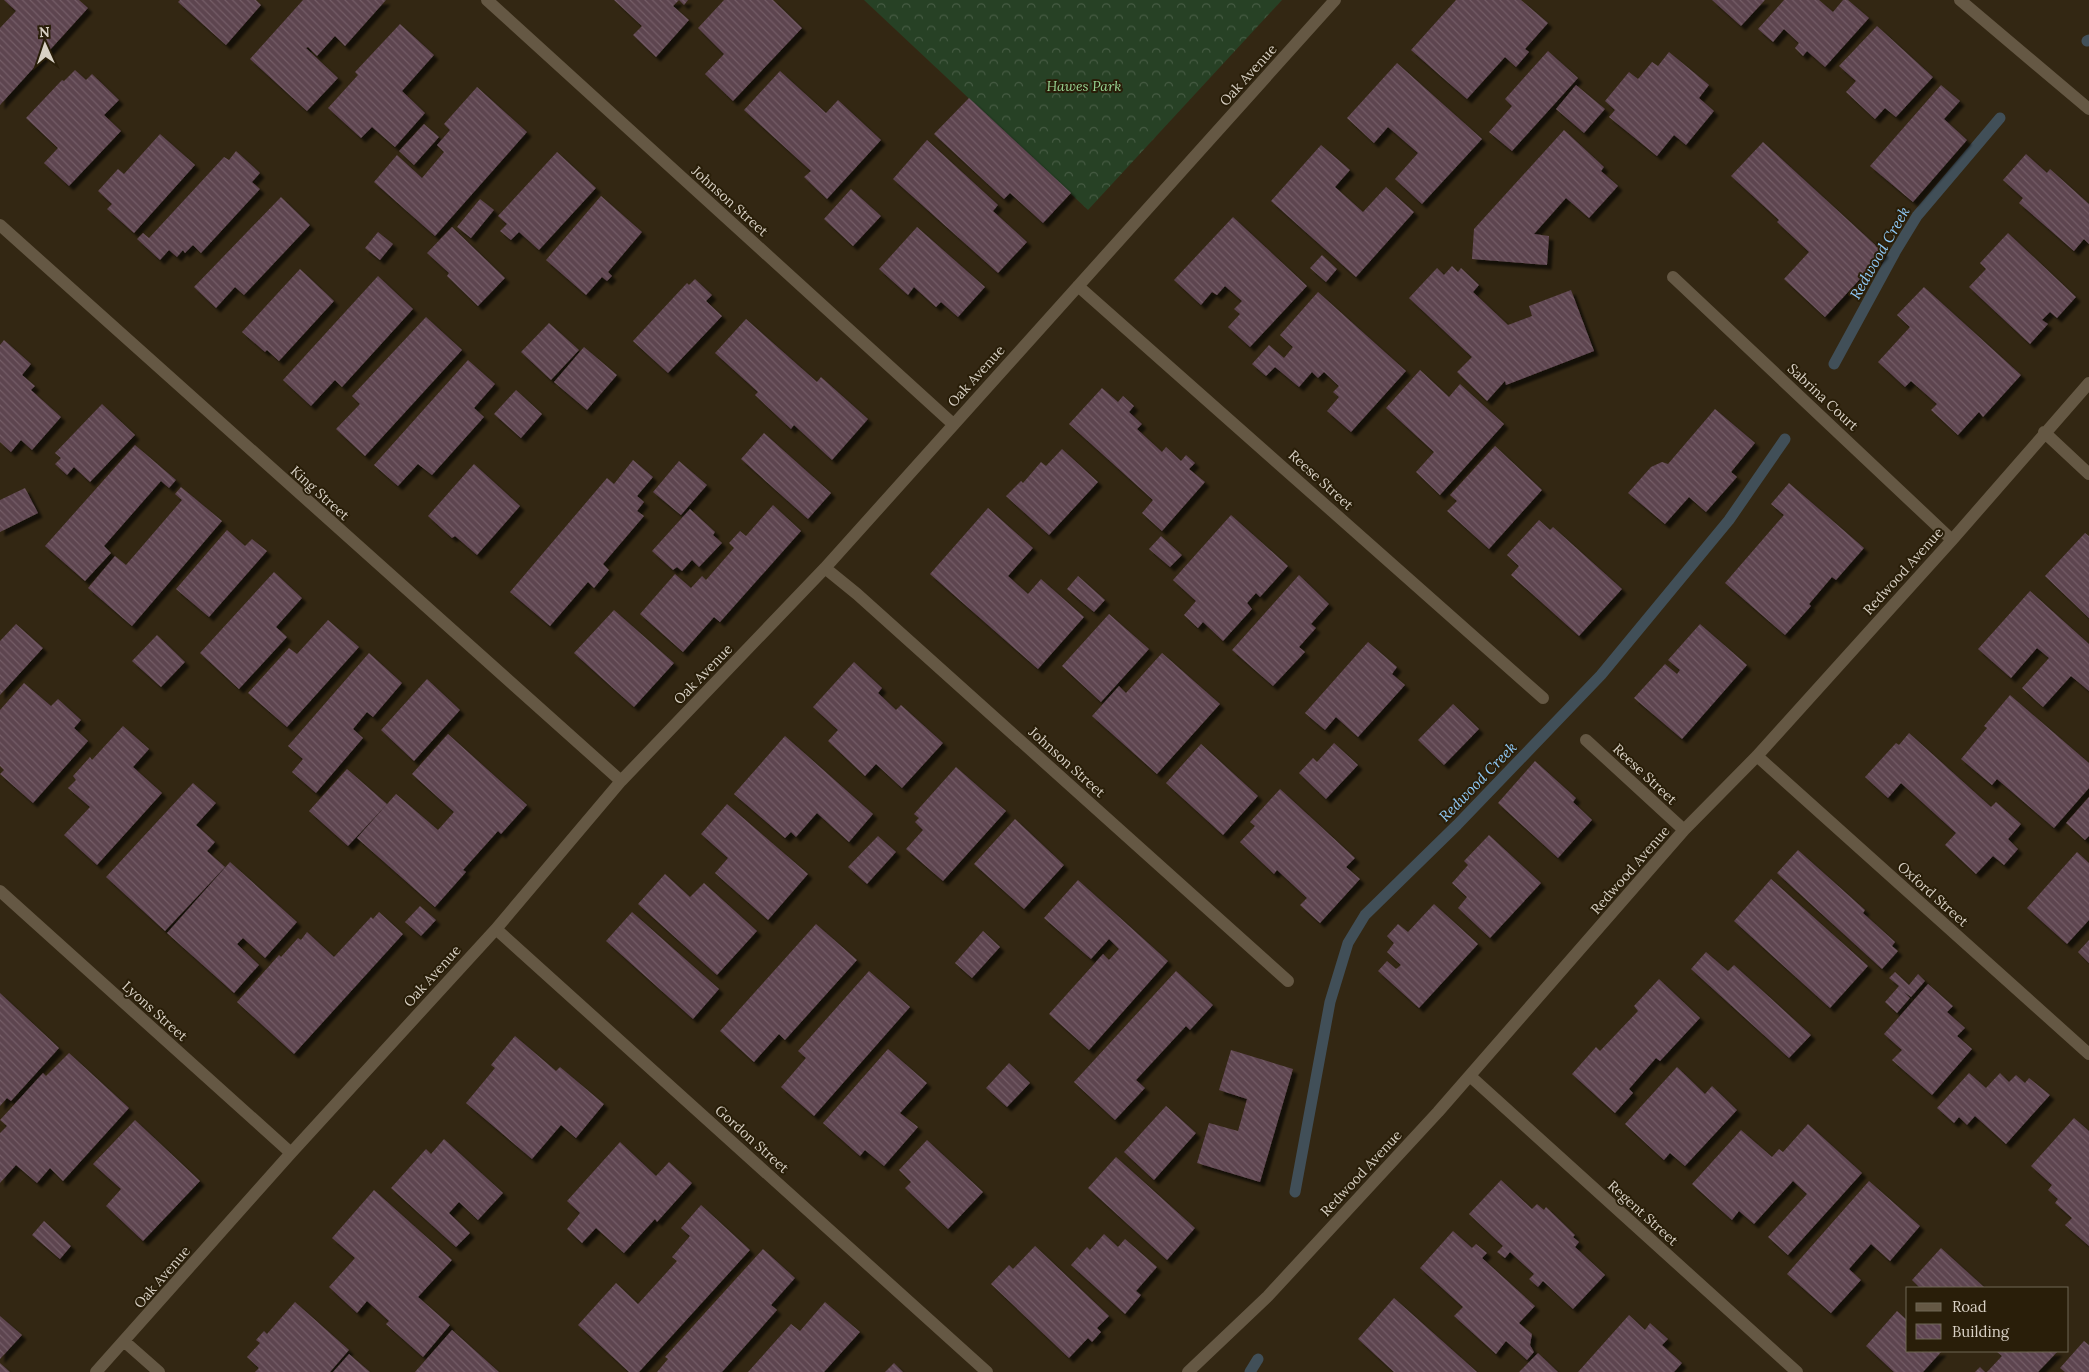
<svg xmlns="http://www.w3.org/2000/svg" width="2089" height="1372" font-family="Lora,serif">
	<style>
		.forest { fill: url(#forest-crowns) }
		.lines { fill: none; stroke-linecap: round; stroke-linejoin: round }
		.stream { stroke: #414f58; stroke-width: 11 }
		.building { fill: url(#building-back-hatch); filter: url(#shadow) }
		.minor { stroke: #655844; stroke-width: 12 }
		.tertiary { stroke: #655844; stroke-width: 12 }
		.labels { text-anchor: middle; stroke-width: 4; stroke-linejoin: round; paint-order: stroke }
		.street-label { font-size: 14px; fill: #d9d1c5; stroke: #291e09 }
		.park-label { font-size: 14px; font-style: italic; fill: #97d392; stroke: #291e09 }
		.water-label { font-size: 15px; font-style: italic; fill: #8fc8f5; stroke: #291e09 }
	</style>
	<defs>
		<pattern id="forest-crowns" width="20" height="18" patternUnits="userSpaceOnUse" patternTransform="scale(1.25)"><rect width="20" height="18" fill="#274125"/><path d="M2 6a3 3 0 1 1 6 0M12 15a3 3 0 1 1 6 0" fill="none" stroke="#465b43"/></pattern>
		<pattern id="building-back-hatch" width="6" height="6" patternUnits="userSpaceOnUse" patternTransform="scale(1.25)"><rect width="6" height="6" fill="#5d444f"/><path d="M-1 5l2 2M0 0l6 6M5-1l2 2" fill="none" stroke="#745e67"/></pattern>
		<filter id="shadow"><feDropShadow dx="4.5" dy="4.5" stdDeviation="1" flood-color="#0009"/></filter>
	</defs>
	<rect width="100%" height="100%" fill="#332713"/>
	<path class="forest" d="M864,0H1282L1088,210Z"/>
	<g class="lines">
		<path class="stream" d="M2087,41L2089,40
			M1834,364L1895,252L1917,216L2000,118
			M1295,1192L1330,1002L1348,943L1365,915L1457,825L1601,675L1729,520L1785,439
			M1250,1372L1258,1359"/>
	</g>
	<path class="building" d="M4,0H79L88,8L0,105V28L16,11Z
		M180,0H256L261,5L226,45L178,2Z
		M303,0H386L345,46L335,36L317,56L308,47L306,48L338,78L307,111L250,59Z
		M614,0H688L684,5L679,0L673,6L689,20L656,57L633,35L642,26Z
		M724,0H773L802,28L733,101L705,74L724,54L698,28Z
		M1456,0H1521L1548,23L1525,49L1529,52L1516,67L1505,57L1467,99L1411,50Z
		M1712,0H1765L1741,26Z
		M1784,0H1819L1833,12L1843,0H1848L1869,18L1825,67L1807,51L1803,56L1795,48L1799,43L1784,29L1773,42L1758,29Z
		M400,24L434,55L402,91L425,113L395,147L372,127L361,138L328,108L358,75L355,72Z
		M1877,26L1933,77L1896,117L1885,108L1875,119L1846,92L1856,81L1839,66Z
		M1548,51L1578,78L1512,151L1489,132L1512,106L1505,99Z
		M1669,52L1709,85L1699,98L1714,111L1686,145L1674,135L1657,156L1609,117L1615,110L1605,101L1629,72L1638,79L1652,62L1658,66Z
		M1397,63L1482,139L1422,204L1395,179L1418,153L1388,127L1374,143L1347,118Z
		M75,70L86,80L92,74L119,100L104,115L121,131L69,186L44,163L58,148L26,118L62,80L64,81Z
		M780,71L826,113L838,100L881,140L827,199L804,177L811,171L744,110Z
		M1576,85L1605,109L1584,133L1556,109Z
		M1941,85L1960,101L1944,119L1967,140L1913,202L1870,166Z
		M477,87L527,132L435,236L374,182L397,155L422,178L444,152L437,145L450,130L444,124Z
		M969,98L1071,193L1043,223L1010,193L1004,199L934,134Z
		M424,124L439,137L414,165L399,151Z
		M1564,130L1604,167L1601,171L1618,186L1589,218L1566,198L1534,234L1549,236L1547,265L1472,259L1474,229Z
		M160,134L195,165L134,233L107,209L112,204L98,191L118,169L124,174Z
		M927,140L998,205L993,211L1027,242L998,273L893,179Z
		M1763,142L1884,253L1825,317L1784,279L1809,252L1777,222L1779,220L1731,176Z
		M1321,145L1350,170L1335,187L1363,212L1386,187L1414,212L1356,277L1271,201Z
		M236,151L260,173L252,182L260,189L201,253L193,245L185,253L183,250L177,257L169,250L160,260L137,239L143,233L149,238L224,157L229,160Z
		M557,152L596,188L539,250L519,232L511,240L500,231L507,224L498,216Z
		M2026,154L2047,173L2050,169L2089,204V244L2084,239L2074,251L2019,203L2023,198L2003,180Z
		M851,189L881,216L853,246L824,219Z
		M601,196L642,232L608,272L612,276L607,281L602,277L586,295L546,260Z
		M281,197L310,225L244,295L235,287L216,308L194,287Z
		M480,199L494,210L471,238L457,227Z
		M1233,217L1307,286L1250,347L1228,327L1240,314L1234,309L1242,301L1225,286L1217,295L1212,292L1201,305L1174,280Z
		M452,227L505,278L478,306L447,276L449,273L427,253Z
		M917,227L985,287L958,317L941,302L936,307L914,287L908,295L879,269Z
		M378,232L393,244L380,260L365,248Z
		M2008,233L2076,297L2057,318L2050,312L2042,320L2048,324L2030,344L1969,287L1986,269L1980,263Z
		M1322,255L1337,269L1326,282L1310,268Z
		M1452,266L1458,272L1461,268L1479,285L1473,292L1508,325L1532,316L1529,306L1571,290L1594,351L1506,385L1505,381L1487,401L1457,372L1472,357L1409,298L1437,268L1444,275Z
		M300,269L334,301L279,361L267,350L265,352L242,332Z
		M378,276L413,309L342,387L335,380L311,406L283,380Z
		M695,279L712,295L706,301L722,316L668,373L633,341L687,283L689,285Z
		M1924,287L2021,375L1983,417L1979,412L1958,435L1931,410L1937,404L1911,381L1905,387L1878,362L1910,327L1897,315Z
		M1318,292L1406,371L1351,432L1327,411L1339,397L1333,392L1339,386L1324,372L1318,378L1312,372L1299,387L1275,367L1266,376L1252,364L1269,345L1284,358L1293,347L1280,335Z
		M426,317L462,350L365,456L336,429L360,404L352,396Z
		M746,319L817,382L821,377L868,419L832,460L794,425L791,429L755,395L758,392L715,353Z
		M549,323L579,350L551,380L521,352Z
		M4,340L31,364L22,375L35,386L31,390L61,417L32,450L21,440L11,452L0,442V345Z
		M584,347L617,375L587,410L554,382Z
		M468,360L495,384L474,408L484,417L432,475L418,464L398,486L374,465Z
		M1420,370L1449,397L1460,384L1504,424L1440,495L1416,472L1434,452L1386,408Z
		M1102,388L1118,402L1123,396L1134,406L1129,412L1142,424L1137,429L1162,452L1166,447L1181,461L1186,455L1195,463L1189,469L1205,482L1162,531L1142,513L1153,500L1069,424Z
		M516,390L542,414L521,438L494,414Z
		M102,404L135,435L90,482L74,467L67,475L55,464L61,458L55,453Z
		M1715,409L1755,443L1731,472L1737,477L1706,512L1689,497L1665,524L1628,493L1651,467L1662,462L1668,464Z
		M764,433L831,493L808,519L741,459Z
		M135,445L176,480L169,488L161,481L104,546L111,553L85,581L45,546Z
		M1495,446L1542,490L1489,549L1447,511L1457,501L1450,495Z
		M1062,449L1098,482L1049,535L1006,496L1021,481L1023,483L1041,462L1046,466Z
		M633,460L653,477L637,496L644,502L637,511L644,516L603,564L609,570L594,588L588,582L550,626L510,592L607,478L614,484Z
		M679,461L707,485L681,515L653,492Z
		M474,464L520,506L477,555L455,536L452,538L428,516Z
		M1789,483L1864,548L1836,580L1832,577L1809,604L1811,606L1785,635L1725,583L1784,515L1771,504Z
		M181,487L222,521L132,626L88,588L115,556L126,565L182,500L175,494Z
		M25,488L38,513L0,532V500Z
		M773,505L801,531L720,622L714,617L683,652L640,614L675,574L691,588L702,576L706,580L734,548L729,543L740,531L746,536Z
		M988,508L1033,548L1008,576L1028,594L1041,579L1084,617L1038,669L930,574Z
		M690,509L715,532L713,535L722,543L699,567L692,560L682,571L677,567L673,570L652,551Z
		M1231,515L1288,566L1260,597L1256,593L1247,603L1252,609L1223,641L1203,622L1198,628L1184,615L1196,601L1173,580Z
		M1539,520L1550,530L1553,527L1622,589L1579,636L1511,575L1519,566L1507,555Z
		M227,530L245,546L252,539L267,551L209,617L176,589Z
		M2085,533L2089,536V618L2045,576Z
		M1161,536L1182,555L1170,567L1149,549Z
		M274,572L302,598L276,627L287,637L239,689L200,653Z
		M1299,575L1329,604L1311,624L1316,628L1299,647L1305,652L1273,686L1232,650Z
		M1078,576L1105,600L1094,612L1067,589Z
		M2030,591L2089,644V691L2071,676L2043,707L2022,688L2049,658L2037,648L2011,678L1978,649Z
		M614,610L674,663L634,707L574,653Z
		M1109,614L1149,649L1101,702L1062,666Z
		M328,620L359,647L287,727L248,693L289,648L297,654Z
		M16,624L43,648L0,695V641Z
		M1700,624L1747,665L1682,739L1634,698L1665,664L1677,674L1680,670L1668,660Z
		M157,635L185,662L161,687L132,661Z
		M1368,642L1397,667L1392,674L1405,685L1358,737L1336,717L1325,730L1305,713Z
		M369,653L402,683L373,717L367,712L353,729L363,738L316,793L292,772L303,759L288,746Z
		M1162,653L1220,704L1157,774L1092,716L1119,686L1126,693Z
		M854,662L882,688L878,693L896,710L901,705L943,743L902,788L876,764L865,776L828,741L838,730L813,707Z
		M427,679L460,710L414,761L381,730Z
		M24,683L51,706L58,699L81,720L74,728L88,741L33,803L0,774L4,770L0,766V710Z
		M2010,695L2089,763V788L2054,828L1997,779L1992,785L1961,759L1987,728L1984,726Z
		M1453,704L1479,729L1444,765L1418,740Z
		M123,726L149,749L133,767L162,793L97,865L64,835L90,807L68,788L76,780L73,776L90,757L92,760Z
		M1909,733L1991,807L1996,802L2021,824L2008,839L2018,849L2004,865L1993,856L1976,874L1945,845L1956,833L1901,783L1888,798L1865,777L1896,743L1899,745Z
		M448,734L527,805L501,834L498,831L463,870L466,872L435,907L357,838L396,794L438,830L454,812L412,774Z
		M785,736L873,814L849,842L817,813L796,837L791,832L785,838L734,794Z
		M1334,743L1358,765L1326,799L1299,773L1313,758L1317,762Z
		M1201,744L1258,796L1223,835L1166,783Z
		M1535,761L1576,798L1573,802L1592,820L1558,858L1498,803Z
		M956,767L1006,811L943,881L906,849L923,830L915,822L919,818L914,814Z
		M347,769L387,804L348,846L309,811Z
		M193,783L216,803L196,825L215,842L207,851L225,867L165,931L106,877Z
		M1280,789L1355,858L1346,867L1360,879L1320,923L1300,905L1307,898L1277,870L1274,874L1240,842L1255,826L1250,822Z
		M2089,797V836L2085,840L2066,823Z
		M727,804L808,874L768,920L715,873L728,858L701,834Z
		M1015,819L1064,865L1024,909L974,864Z
		M1489,835L1541,883L1490,938L1458,908L1467,897L1452,883L1468,865L1464,861Z
		M878,836L896,852L867,884L848,867Z
		M1798,850L1865,910L1863,913L1895,942L1892,946L1898,951L1882,969L1777,873Z
		M2077,852L2089,863V920L2067,944L2027,908Z
		M230,862L297,922L265,958L243,938L237,944L259,965L234,993L167,933Z
		M665,874L690,897L704,883L757,931L717,975L638,904Z
		M1771,879L1868,966L1830,1008L1734,921Z
		M1078,880L1168,961L1089,1050L1049,1014L1103,954L1109,960L1119,949L1109,939L1091,959L1044,918Z
		M1434,904L1478,944L1419,1008L1378,971L1387,961L1396,969L1401,965L1387,952L1394,943L1387,936L1398,924L1408,932Z
		M420,906L436,920L421,936L405,922Z
		M379,912L403,934L294,1054L237,1002L279,955L281,957L298,938L301,940L307,932L334,957L371,917L373,919Z
		M632,912L719,989L693,1019L606,941Z
		M816,924L857,960L785,1040L779,1034L754,1062L720,1031Z
		M983,931L1000,947L972,978L955,963Z
		M2089,940V963L2078,952Z
		M1706,952L1728,971L1734,965L1811,1035L1789,1058L1691,969Z
		M869,971L910,1007L814,1116L781,1087L806,1058L798,1051Z
		M1176,971L1213,1005L1190,1030L1186,1026L1136,1080L1145,1088L1115,1120L1074,1082Z
		M1895,972L1909,985L1918,974L1925,981L1911,997L1904,992L1910,998L1897,1013L1885,1002L1899,986L1889,978Z
		M1659,979L1700,1018L1660,1061L1656,1058L1629,1089L1633,1093L1615,1113L1572,1074L1596,1047L1600,1051L1638,1011L1634,1006Z
		M1928,984L1953,1006L1947,1012L1965,1028L1957,1036L1972,1049L1932,1095L1892,1060L1902,1050L1884,1034Z
		M0,993L59,1048L11,1101L7,1098L0,1106Z
		M515,1036L556,1071L560,1067L604,1104L576,1138L561,1125L532,1159L466,1103L495,1068L491,1065Z
		M888,1049L927,1083L900,1113L918,1127L884,1166L865,1150L860,1156L823,1123Z
		M1231,1050L1293,1069L1260,1182L1197,1163L1209,1123L1238,1131L1247,1099L1219,1090Z
		M69,1053L129,1108L63,1181L50,1168L37,1183L16,1165L0,1183V1133L7,1126L0,1120L43,1073L46,1076Z
		M1009,1063L1030,1083L1007,1107L986,1088Z
		M1677,1067L1705,1094L1712,1086L1737,1110L1685,1166L1670,1153L1664,1160L1625,1124Z
		M1969,1073L1986,1088L2000,1073L2009,1082L2016,1075L2025,1083L2029,1078L2050,1095L2006,1144L1975,1116L1967,1125L1959,1117L1954,1123L1937,1108Z
		M1166,1106L1196,1133L1154,1180L1124,1152Z
		M2074,1118L2089,1131V1246L2065,1225L2072,1218L2055,1203L2058,1199L2048,1190L2052,1185L2031,1166Z
		M135,1120L200,1181L143,1241L106,1206L121,1189L93,1164Z
		M1808,1124L1862,1173L1788,1255L1768,1237L1807,1194L1793,1181L1754,1224L1739,1211L1732,1220L1692,1184L1741,1130L1772,1157L1779,1149L1783,1152Z
		M444,1139L503,1193L478,1220L459,1202L449,1213L470,1233L456,1247L391,1188L426,1149L431,1154Z
		M927,1140L983,1192L948,1229L905,1188L911,1182L899,1170Z
		M620,1142L656,1176L669,1162L692,1183L657,1222L655,1219L624,1253L596,1228L582,1243L567,1229L580,1213L567,1201Z
		M1116,1157L1195,1228L1167,1260L1088,1188Z
		M1501,1180L1532,1209L1537,1204L1544,1210L1546,1207L1575,1235L1573,1237L1579,1242L1575,1247L1605,1275L1573,1309L1543,1281L1538,1287L1529,1279L1534,1274L1510,1252L1505,1258L1497,1252L1503,1246L1469,1214Z
		M1869,1181L1920,1226L1890,1261L1871,1244L1849,1269L1861,1280L1831,1313L1787,1274Z
		M374,1190L452,1260L418,1297L450,1325L423,1357L386,1324L389,1321L367,1301L357,1313L329,1287L355,1258L332,1238Z
		M701,1205L750,1250L639,1372H629L578,1325L616,1283L638,1304L677,1261L672,1257L690,1236L681,1228Z
		M44,1221L71,1246L60,1259L32,1235Z
		M1453,1231L1472,1248L1476,1244L1487,1253L1482,1258L1535,1306L1519,1323L1532,1334L1530,1345L1534,1352L1527,1360L1506,1341L1496,1354L1454,1316L1463,1307L1420,1268Z
		M1104,1234L1118,1247L1125,1239L1157,1267L1136,1291L1141,1295L1125,1314L1071,1265L1087,1247L1090,1250Z
		M1035,1246L1109,1316L1097,1328L1101,1332L1092,1342L1088,1338L1069,1358L991,1284L1009,1265L1013,1269Z
		M1941,1248L1985,1288H1920L1912,1280Z
		M763,1249L795,1278L771,1305L777,1310L722,1372H657L668,1359L665,1357Z
		M1394,1298L1477,1372H1394L1358,1339Z
		M295,1302L349,1350L330,1372H255L259,1368L247,1357L260,1343L256,1340L264,1331L267,1334Z
		M825,1302L860,1332L824,1372H748L791,1324L800,1331Z
		M1897,1311L1908,1321V1351H1942L1923,1372H1894L1866,1346Z
		M1629,1315L1645,1330L1650,1323L1668,1339L1662,1345L1682,1363L1674,1372H1578Z
		M0,1316L22,1335L0,1359Z
		M452,1330L499,1372H415Z
		M2084,1341L2089,1345V1372H2065L2060,1368Z
		M1996,1351H2058L2038,1372H1987L2002,1356Z
		M1538,1353L1558,1372H1519Z
		M349,1354L370,1372H333Z
		M0,1363L10,1372H0Z
		M894,1363L903,1372H885Z
		M1980,1367L1985,1372H1975Z"/>
	<g class="lines">
		<path class="minor" d="M487,0L953,424
			M0,225L621,781
			M1673,277L1952,540
			M1078,286L1543,698
			M2044,432L2089,474
			M825,568L857,594L1288,981
			M1586,740L1684,830
			M1757,756L2089,1054
			M0,891L291,1153
			M496,929L987,1372
			M1470,1076L1797,1372
			M125,1342L159,1372
			M96,1372L291,1153L496,929L621,781L825,568L1335,0
			M1188,1372L1268,1296L1438,1112L1684,830L1757,756L1952,540L2089,383"/>
		<path class="tertiary" d="M1960,0L2089,109"/>
	</g>
	<g class="labels">
		<g class="street-label">
			<text transform="translate(1248 75) rotate(-48)" y="5">Oak Avenue</text>
			<text transform="translate(730 201) rotate(42)" y="5">Johnson Street</text>
			<text transform="translate(976 376) rotate(-48)" y="5">Oak Avenue</text>
			<text transform="translate(1823 397) rotate(43)" y="5">Sabrina Court</text>
			<text transform="translate(1321 480) rotate(42)" y="5">Reese Street</text>
			<text transform="translate(320 493) rotate(42)" y="5">King Street</text>
			<text transform="translate(1903 571) rotate(-48)" y="5">Redwood Avenue</text>
			<text transform="translate(703 674) rotate(-46)" y="5">Oak Avenue</text>
			<text transform="translate(1067 762) rotate(42)" y="5">Johnson Street</text>
			<text transform="translate(1645 774) rotate(43)" y="5">Reese Street</text>
			<text transform="translate(1630 870) rotate(-49)" y="5">Redwood Avenue</text>
			<text transform="translate(1933 894) rotate(42)" y="5">Oxford Street</text>
			<text transform="translate(432 976) rotate(-48)" y="5">Oak Avenue</text>
			<text transform="translate(155 1011) rotate(42)" y="5">Lyons Street</text>
			<text transform="translate(752 1139) rotate(42)" y="5">Gordon Street</text>
			<text transform="translate(1361 1173) rotate(-47)" y="5">Redwood Avenue</text>
			<text transform="translate(1643 1213) rotate(42)" y="5">Regent Street</text>
			<text transform="translate(162 1277) rotate(-49)" y="5">Oak Avenue</text>
		</g>
		<g class="park-label">
			<text x="1084" y="91">Hawes Park</text>
		</g>
		<g class="water-label">
			<text transform="translate(1880 253) rotate(-60)" y="5">Redwood Creek</text>
			<text transform="translate(1478 782) rotate(-46)" y="5">Redwood Creek</text>
		</g>
	</g>
	<rect x="1906" y="1287" width="162" height="65" fill="#291e09" stroke="#6f6654"/>
	<rect x="1916" y="1303" width="25" height="8" fill="#655844" stroke="#6f6654"/>
	<text x="1952" y="1312" font-size="15" fill="#d9d1c5">Road</text>
	<rect x="1916" y="1324" width="25" height="15" fill="url(#building-back-hatch)" stroke="#6f6654"/>
	<text x="1952" y="1337" font-size="15" fill="#d9d1c5">Building</text>
	<g transform="translate(45 45) rotate(357)" stroke="#291e09" stroke-width="4" paint-order="stroke">
	<path d="M0-4L9 19L0 12L-9 19Z" fill="#d9d1c5"/>
	<text y="-8" font-size="14" font-weight="bold" text-anchor="middle" fill="#d9d1c5">N</text>
	</g>
</svg>
